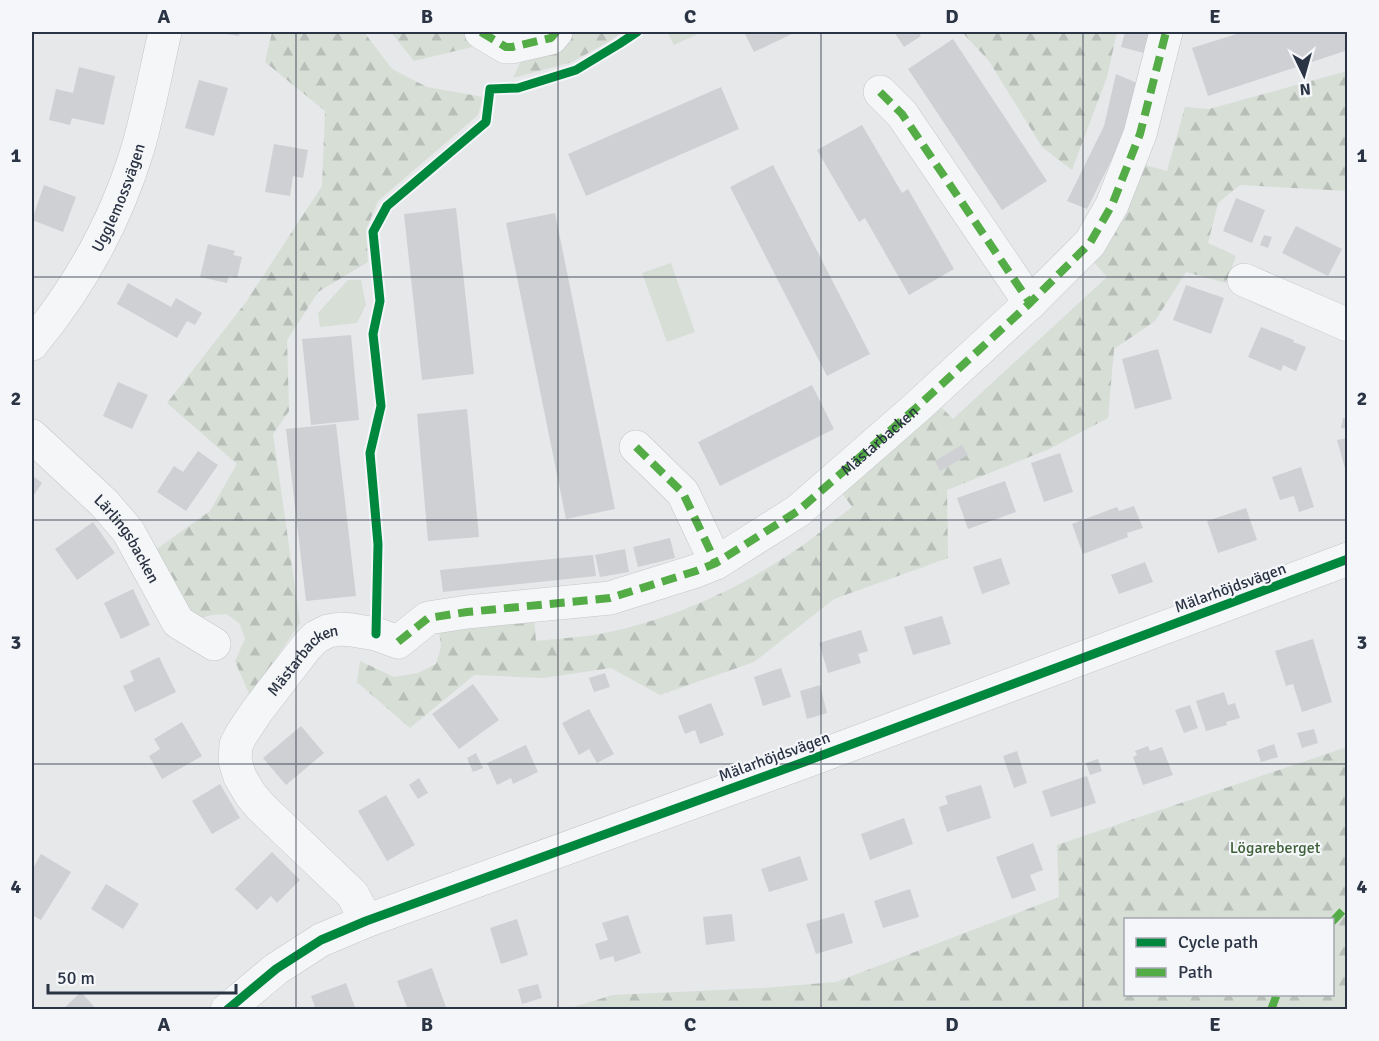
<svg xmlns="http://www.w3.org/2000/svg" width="1379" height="1041" font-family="Signika,sans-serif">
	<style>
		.forest { fill: url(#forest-firs); fill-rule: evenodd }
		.pitch { fill: #d6ded6 }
		.building { fill: #ced0d3 }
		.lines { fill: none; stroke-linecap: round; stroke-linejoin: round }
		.minor-casing { stroke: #c4c6c8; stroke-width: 34 }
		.minor { stroke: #f5f6f7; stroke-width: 33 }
		.quiet { stroke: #54ac47; stroke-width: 8; stroke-dasharray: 15 8; stroke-linecap: butt }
		.cycleway-casing { stroke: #f4f6f9; stroke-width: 13 }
		.cycleway { stroke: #00873e; stroke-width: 9 }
		.grid { fill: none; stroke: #2b3445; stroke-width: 1.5; stroke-opacity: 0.55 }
		.labels { text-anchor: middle; stroke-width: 4.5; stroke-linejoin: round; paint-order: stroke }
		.street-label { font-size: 16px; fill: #2b3445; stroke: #f4f6f9 }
		.park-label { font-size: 16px; fill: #3f6138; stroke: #f4f6f9 }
		.neatline { fill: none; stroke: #2b3445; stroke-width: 2 }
		.grid-label { font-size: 20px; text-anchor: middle; font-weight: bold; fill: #2b3445 }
	</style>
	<defs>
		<pattern id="forest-firs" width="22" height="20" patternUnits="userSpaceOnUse" patternTransform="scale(1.5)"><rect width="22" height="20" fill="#d6ded6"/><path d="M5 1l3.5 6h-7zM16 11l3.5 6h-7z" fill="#b8bfb9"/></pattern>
	</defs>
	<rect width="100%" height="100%" fill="#e6e8ea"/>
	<path class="forest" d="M272,32H364L392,69L427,87L483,97L478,115L378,201L366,230L368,262L318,292L287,340L289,411L273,434L300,623L250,696L235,661L245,639L240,624L227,614L212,615L193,620L154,551L210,511L237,464L167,403L246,302L322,186L325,111L265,62Z
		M391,32H464L480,45L414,61Z
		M571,32H622L610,41L572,62L513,78L524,55Z
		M962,32H1117L1107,77L1072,170L1042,147L989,61Z
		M1347,71V191L1240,185L1218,203L1208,243L1236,256L1226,283L1186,272L1155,321L1114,349L1108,418L1049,449L947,490L948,558L834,599L754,662L660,695L611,668L543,678L474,675L410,728L357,682L360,661L394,677L418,673L436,664L441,647L439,630L534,619L536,641C553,639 570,638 587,636C659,625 729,594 790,554C812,540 832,522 852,507L839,489L937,403L953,419L1107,277L1092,260L1145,165L1167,171L1185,107L1209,109Z
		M1347,747V1009H567L613,995L763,988L836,982L1059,897L1057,845ZM1126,920H1332V994H1126Z"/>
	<path class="pitch" d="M667,32H702L674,45Z
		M671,263L695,332L667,342L642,273Z
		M348,280H361L366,305L357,323L320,327L318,313Z"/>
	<path class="building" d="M220,32H240L239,36L220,33Z
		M744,32H796L754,52Z
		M894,32H918L921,36L904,47Z
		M1125,32H1149L1144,53L1121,47Z
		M1243,32H1348V50L1208,96L1192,48Z
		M953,39L1047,181L1002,210L908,69Z
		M79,67L115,76L104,125L72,118L70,125L49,120L56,89L73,93Z
		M1116,74L1137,83L1126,131L1087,209L1067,201L1104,126Z
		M199,80L228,88L214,136L185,128Z
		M721,87L739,129L586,196L568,154Z
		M862,125L902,193L908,189L954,269L909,295L865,218L859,222L817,150Z
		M274,144L308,150L303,178L293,176L290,196L265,192Z
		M773,165L870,354L827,376L730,187Z
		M44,185L76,197L63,232L32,220Z
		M1236,198L1265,210L1252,243L1223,231Z
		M456,208L474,374L422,380L404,214Z
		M555,213L615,509L566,519L506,223Z
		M1296,226L1342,249L1328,276L1282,253Z
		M1264,235L1272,237L1268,248L1260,245Z
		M208,244L235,251L233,255L242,257L237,278L229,276L227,283L200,277Z
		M128,283L171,307L176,298L202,313L195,325L187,321L177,338L117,304Z
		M1186,285L1224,298L1211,334L1173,320Z
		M1261,327L1294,340L1293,342L1306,347L1296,371L1283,365L1281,371L1248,357Z
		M351,335L359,420L311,425L302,339Z
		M1158,349L1172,399L1135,409L1122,359Z
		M118,382L148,395L132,429L103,416Z
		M812,385L834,429L720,486L698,442Z
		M467,409L479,537L428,541L417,414Z
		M1343,418H1348V429L1341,428Z
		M336,424L356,596L306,601L286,429Z
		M1348,438V472H1346L1337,440Z
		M962,445L968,455L940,471L935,461Z
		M198,451L218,465L186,511L157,492L174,466L183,472Z
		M1060,453L1073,492L1044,502L1031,463Z
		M1301,467L1314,507L1299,512L1294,496L1280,500L1272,477Z
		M32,475L42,483L32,498Z
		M1005,481L1016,512L968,529L957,498Z
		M1134,506L1143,528L1127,533L1128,537L1083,554L1072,524L1117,507L1119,511Z
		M1246,508L1257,540L1218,553L1207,521Z
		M93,522L115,553L77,580L55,549Z
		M670,538L675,558L638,567L633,547Z
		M625,549L629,572L600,577L595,555Z
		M593,555L596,576L443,592L440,570Z
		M1001,558L1010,584L982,594L973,567Z
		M1145,562L1153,582L1119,594L1111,575Z
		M133,589L150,625L121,639L104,603Z
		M942,616L951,644L913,655L904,627Z
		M861,630L868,651L858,654L861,663L828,673L819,643Z
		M1313,639L1332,702L1302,712L1293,684L1286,686L1275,651Z
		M159,657L176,692L135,712L123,686L134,681L130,671Z
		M781,668L791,697L763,706L754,677Z
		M605,673L610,687L594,692L589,678Z
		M473,684L499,720L459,749L432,714Z
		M820,685L827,713L807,719L800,691Z
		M1224,692L1228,705L1235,703L1240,718L1226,722L1227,725L1206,731L1196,701Z
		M711,703L724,735L700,744L695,730L685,734L678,716Z
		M1190,705L1198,728L1184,733L1175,710Z
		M589,709L614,754L597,763L589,749L579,755L562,723Z
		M182,722L202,756L162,779L149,756L160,749L154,739Z
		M301,726L324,753L286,785L263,758Z
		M1314,729L1318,743L1302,748L1297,733Z
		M1274,744L1278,757L1261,762L1257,750Z
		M526,745L538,772L513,784L511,778L497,785L487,763Z
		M1148,746L1150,751L1162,747L1173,775L1143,785L1133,757L1137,755L1135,751Z
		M1017,751L1027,783L1014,788L1003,756Z
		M476,753L483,768L473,772L467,758Z
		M1098,759L1102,771L1090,775L1086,763Z
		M1087,776L1096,803L1051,817L1042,791Z
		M419,778L428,793L418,799L409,785Z
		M220,784L240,818L212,834L192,801Z
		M981,785L991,818L947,832L939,807L948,804L945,796Z
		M386,795L415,845L387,861L358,811Z
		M904,818L913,844L870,860L861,834Z
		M1033,843L1043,870L1030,875L1036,890L1012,899L996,857Z
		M272,852L300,880L277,903L271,896L257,910L235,889Z
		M41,854L71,872L41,920L32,915V870Z
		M800,856L808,880L769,892L761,869Z
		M106,884L139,904L123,929L91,909Z
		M910,889L919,917L883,928L874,901Z
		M844,913L853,943L816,954L806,924Z
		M732,914L735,941L706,945L703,917Z
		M628,915L641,953L615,962L613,956L600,960L595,944L608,940L602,923Z
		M517,919L528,955L501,964L490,928Z
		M432,968L447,1010H408L397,981Z
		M346,983L356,1010H316L311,996Z
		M538,984L542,998L522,1004L518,989Z
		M81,992L97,1010H62Z"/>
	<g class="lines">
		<defs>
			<g id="minor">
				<path d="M481,32L506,47H512L551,38L556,32"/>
				<path d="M880,92L902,114L1030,303"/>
				<path d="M1244,280L1348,325"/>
				<path id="s1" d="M32,344C80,286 116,221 138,148C149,110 156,70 165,32"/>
				<path id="s2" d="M32,436L104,503L128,531L178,622L214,644"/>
				<path d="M636,447L683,493L716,563"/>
				<path id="s3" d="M366,921L353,895L261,807L250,794L240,777L235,761L236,745L241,735L257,711L307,646L316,637L328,631L340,629L352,630L376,634L398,642L428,618L467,612L610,598L696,571L716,563L798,511L916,408L1030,303L1090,243L1112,205L1140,134L1166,32"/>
				<path d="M227,1010L276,969L321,940L366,921L804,762L1348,559"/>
			</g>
		</defs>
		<use href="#minor" class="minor-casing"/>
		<use href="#minor" class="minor"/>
		<path class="quiet" d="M481,32L506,47H512L551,38L556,32
			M880,92L902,114L1030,303
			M636,447L683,493L716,563
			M398,642L428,618L467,612L610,598L696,571L716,563L798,511L916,408L1030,303L1090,243L1112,205L1140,134L1166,32
			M1332,922L1348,905
			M1271,1010L1277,994"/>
		<defs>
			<path id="cycleway" d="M376,634L378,544L370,453L381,406L373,334L380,301L373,232L387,206L486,122L490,89L518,88L576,70L619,44L637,32
				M227,1010L276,969L321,940L366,921L804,762L1348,559"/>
		</defs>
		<use href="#cycleway" class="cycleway-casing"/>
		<use href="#cycleway" class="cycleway"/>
	</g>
	<path class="grid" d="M296,32V1010M558,32V1010M821,32V1010M1083,32V1010M32,277H1348M32,520H1348M32,764H1348"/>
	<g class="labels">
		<g class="street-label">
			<text dy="6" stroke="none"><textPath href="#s1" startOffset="171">Ugglemossvägen</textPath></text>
			<text dy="6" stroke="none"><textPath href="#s3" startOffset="984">Mästarbacken</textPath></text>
			<text dy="6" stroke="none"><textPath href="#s2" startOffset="141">Lärlingsbacken</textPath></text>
			<text transform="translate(1230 587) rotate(-20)" y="6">Mälarhöjdsvägen</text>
			<text dy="6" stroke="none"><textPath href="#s3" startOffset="336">Mästarbacken</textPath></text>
			<text transform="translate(774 756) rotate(-20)" y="6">Mälarhöjdsvägen</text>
		</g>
		<g class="park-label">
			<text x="1275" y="853">Lögareberget</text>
		</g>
	</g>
	<rect width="1379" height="1041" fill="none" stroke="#f4f6f9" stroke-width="66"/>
	<rect x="1124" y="918" width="210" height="78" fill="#f4f6f9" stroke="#a4a8b1" stroke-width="1.5"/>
	<rect x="1136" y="938" width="30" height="9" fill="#00873e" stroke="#a4a8b1" stroke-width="1.5"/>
	<text x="1178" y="948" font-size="18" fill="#2b3445">Cycle path</text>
	<rect x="1136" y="968" width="30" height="9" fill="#54ac47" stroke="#a4a8b1" stroke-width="1.5"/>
	<text x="1178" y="978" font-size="18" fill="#2b3445">Path</text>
	<g transform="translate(1304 75) rotate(175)" stroke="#f4f6f9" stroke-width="4.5" paint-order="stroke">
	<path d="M0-4.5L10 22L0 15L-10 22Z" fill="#2b3445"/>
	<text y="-9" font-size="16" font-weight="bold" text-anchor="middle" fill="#2b3445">N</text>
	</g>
	<path d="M48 984v9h188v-9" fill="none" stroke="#2b3445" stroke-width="3"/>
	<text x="57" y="984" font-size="18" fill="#2b3445" stroke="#f4f6f9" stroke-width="4.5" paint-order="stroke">50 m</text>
	<rect x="33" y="33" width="1313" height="975" class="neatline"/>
	<g class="grid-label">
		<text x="164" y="23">A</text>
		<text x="427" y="23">B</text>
		<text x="690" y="23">C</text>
		<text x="952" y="23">D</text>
		<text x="1215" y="23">E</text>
		<text x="16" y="162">1</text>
		<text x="1362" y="162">1</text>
		<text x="16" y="405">2</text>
		<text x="1362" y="405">2</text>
		<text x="16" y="649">3</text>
		<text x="1362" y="649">3</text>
		<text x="16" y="893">4</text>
		<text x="1362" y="893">4</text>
		<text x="164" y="1031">A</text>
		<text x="427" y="1031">B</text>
		<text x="690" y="1031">C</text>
		<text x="952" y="1031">D</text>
		<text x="1215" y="1031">E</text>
	</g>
</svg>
